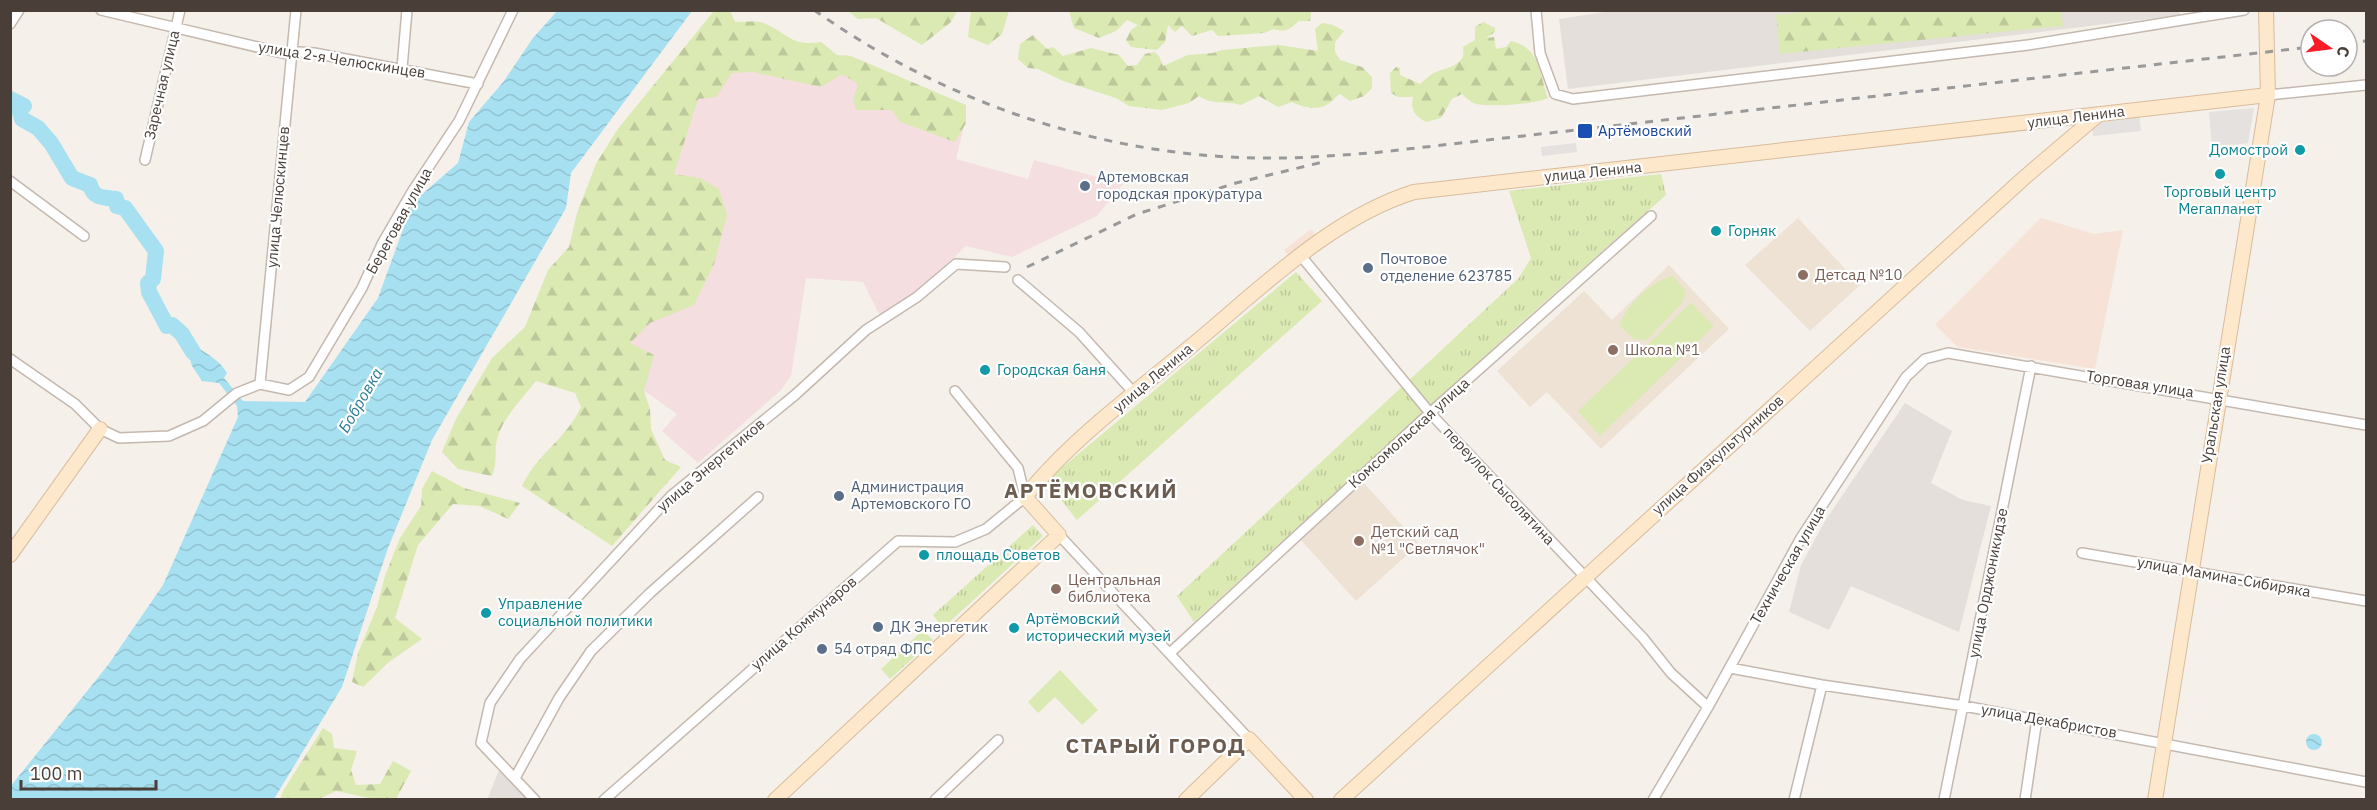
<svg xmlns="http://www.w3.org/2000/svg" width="2377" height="810" font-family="'IBM Plex Sans',sans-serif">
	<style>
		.commercial { fill: #f6e2d6 }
		.industrial { fill: #e5dfdb }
		.education { fill: #eee2d4 }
		.medical { fill: #f5dedf }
		.grass { fill: #dbe9b3 }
		.forest { fill: url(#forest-firs) }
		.park { fill: url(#park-tufts) }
		.parking { fill: #e4e1de }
		.water { fill: url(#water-waves) }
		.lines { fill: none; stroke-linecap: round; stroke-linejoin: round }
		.river { stroke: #a7e1f1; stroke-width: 16 }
		.street-casing { stroke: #c4b8af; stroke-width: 12 }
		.secondary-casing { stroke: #d8bc9c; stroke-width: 16 }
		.street { stroke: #fff; stroke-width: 9 }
		.secondary { stroke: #fee8cb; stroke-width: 14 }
		.rail { stroke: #999; stroke-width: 3; stroke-dasharray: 8 8; stroke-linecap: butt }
		.transit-dot { fill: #1a4fb4; stroke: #fff; stroke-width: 2 }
		.culture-dot { fill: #0f9aa8; stroke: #fff; stroke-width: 2 }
		.service-dot { fill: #5c6f8a; stroke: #fff; stroke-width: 2 }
		.education-dot { fill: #8d6e63; stroke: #fff; stroke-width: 2 }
		.labels { text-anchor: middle; stroke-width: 4.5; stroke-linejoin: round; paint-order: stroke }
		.street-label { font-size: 15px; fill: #493f38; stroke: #fff }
		.transit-label { font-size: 15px; fill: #164399; stroke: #fff; text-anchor: start }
		.culture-label { font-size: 15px; fill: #0d838f; stroke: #fff; text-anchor: start }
		.service-label { font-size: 15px; fill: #4e5e75; stroke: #fff; text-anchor: start }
		.education-label { font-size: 15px; fill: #785e54; stroke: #fff; text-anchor: start }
		.water-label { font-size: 16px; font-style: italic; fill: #2a7d95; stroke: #fff }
		.district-label { font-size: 21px; font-weight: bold; letter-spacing: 1.5px; fill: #6c5b4f; stroke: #fff }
	</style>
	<defs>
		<pattern id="forest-firs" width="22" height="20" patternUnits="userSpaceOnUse" patternTransform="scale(1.5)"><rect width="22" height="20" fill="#dbe9b3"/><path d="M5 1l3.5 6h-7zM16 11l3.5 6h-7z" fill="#bdc99b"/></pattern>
		<pattern id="park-tufts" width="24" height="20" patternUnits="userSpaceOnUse" patternTransform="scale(1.5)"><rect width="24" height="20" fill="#dbe9b3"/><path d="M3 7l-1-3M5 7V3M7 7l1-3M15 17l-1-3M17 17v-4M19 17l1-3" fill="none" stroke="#bdc99b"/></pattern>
		<pattern id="water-waves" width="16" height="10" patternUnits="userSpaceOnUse" patternTransform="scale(1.5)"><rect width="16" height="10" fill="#a7e1f1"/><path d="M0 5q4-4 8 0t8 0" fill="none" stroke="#91c2cf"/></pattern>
	</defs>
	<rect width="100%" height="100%" fill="#f5f0ea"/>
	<path class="commercial" d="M2041,218L2094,234L2123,230L2095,369L1958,347L1935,325Z
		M1311,229L1319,239L1291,259L1284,250Z"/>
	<path class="industrial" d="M1618,10H2179L2180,15L1568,89L1559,19Z
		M1905,403L1952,431L1931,483L1963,500L1991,506L1959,632L1851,586L1829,630L1789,612L1801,565L1825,521Z
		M499,770L529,799L487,800Z"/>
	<path class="education" d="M1798,218L1860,285L1810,331L1745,265Z
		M1669,265L1729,329L1601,449L1547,392L1530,407L1497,371L1584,291L1612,320Z
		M1363,482L1419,544L1356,601L1300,539Z"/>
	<path class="medical" d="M744,34L852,67L964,126L956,159L1028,179L1034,160L1123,184L1097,216L1012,257L966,246L920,290L880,316L863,282L806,278L791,376L781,390L698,463L662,431L677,414L552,326L691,96Z"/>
	<path class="grass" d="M1673,276L1686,291L1682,303L1647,340L1634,339L1620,326C1624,306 1653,280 1673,276Z
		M1691,303L1714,326L1600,436L1578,411Z
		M1060,670L1098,710L1082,725L1055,697L1038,713L1028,702Z"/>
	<path class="forest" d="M1824,10L2061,11L2063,26L1780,54L1776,15Z
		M714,11H730L735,22C743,22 752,21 759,22C783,27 788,48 821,42L837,55L851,56L966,105V123L955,142L900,122L892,110H856L853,99L858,84L842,74L821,87L753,72L732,73L716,97L698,99L674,174L700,178L719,189L727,215L714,264L694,305L650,323L630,343L654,355L644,391L650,409L651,429L665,460L681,467L612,546L522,486C537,454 567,438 581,407L575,393L536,381C522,399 503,417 497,439C494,452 498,462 492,476L458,469L442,452L456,419L492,358L525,327L548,270L569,247L577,213L596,164L617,130Z
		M848,11H957L951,22L922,45L876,18L858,19Z
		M971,11H1009L1002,34L988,45L968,37Z
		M1069,11V10L1314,11L1311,12L1310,21H1299C1291,29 1285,33 1274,29L1264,33L1218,36L1212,30L1192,36L1182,26L1175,32L1168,25L1165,42L1157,50L1131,47L1126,40L1131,30L1138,25L1127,20L1116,31L1099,38L1074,28Z
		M1483,22L1495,28V32L1486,38L1494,37L1496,49L1506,47L1511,41C1541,48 1539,74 1548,98C1537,104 1487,108 1473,103C1470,101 1465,97 1462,94L1452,99L1441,118L1426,122C1415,116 1410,110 1413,97H1398L1391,93L1390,73L1396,67L1400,68V75L1420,84C1424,81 1427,77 1432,74C1445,67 1467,67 1463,47L1475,40V27Z
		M1322,23L1333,25L1344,31L1335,42V52L1340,60L1362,67L1372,77V88L1364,96L1350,101L1340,94C1335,97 1332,102 1328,104C1319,111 1301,107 1292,102L1278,107L1259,96L1241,105C1225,100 1214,106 1199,96L1189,103L1162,110L1129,106L1116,98L1063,81L1038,69L1028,68L1018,59L1020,44L1033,35L1047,49L1053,47L1063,56L1091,48L1119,55L1128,66L1137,65L1145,54L1154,52L1159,56L1163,66L1188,55L1213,53L1222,50L1279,45L1318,51L1315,29Z
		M432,471L464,488L520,503L508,519L480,506L453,504L418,545L395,618L422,639L389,662L363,687L352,682L358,653L377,607L385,576L400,538L421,506L422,489Z
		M323,728L332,734L334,748L357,751L351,770L356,785L380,784L393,761L411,771L396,799L369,798L336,791L319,799H280L283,791Z"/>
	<path class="park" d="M1661,174L1666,195L1539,307L1194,622L1177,596L1519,278L1531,258L1509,191Z
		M1296,272L1322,301L1077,520L1046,481Z
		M1033,525L1043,536L943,628L933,615Z
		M923,630L933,640L890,679L881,669Z"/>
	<path class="parking" d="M2254,108L2248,143L2212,148L2209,112Z
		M2139,110L2141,131L2093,136L2092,120Z
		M1576,143L1577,152L1542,156L1541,147Z"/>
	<path class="water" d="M557,11H692L571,173L566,208L432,440L388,548L342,687L274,799L11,800L10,787L108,665L163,585L238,417L237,406L219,383L202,381L192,366L182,334C195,350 217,355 227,373L224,378L243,401L305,402L378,298L413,202L458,163L469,122L504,81L533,38Z
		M2306 742a8 8 0 1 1 16 0a8 8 0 1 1-16 0Z"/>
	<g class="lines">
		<path class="river" d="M10,99L24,106L19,109L22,119L38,128L51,143L72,178L90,185C94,199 103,197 116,199L117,206L125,208L156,251L153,279L148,283L149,292L167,326L172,325L182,334L193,352"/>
		<defs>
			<path id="street" d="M101,10L291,55L299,52L314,53L478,84
				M1536,10L1540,53L1555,94L1573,99L2028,45L2244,10
				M10,24L19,10
				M402,68L407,10
				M2268,95L2366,85
				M145,160L180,10
				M10,181L84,236
				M1301,256L1430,413L1643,638L1671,673L1708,707
				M1018,280L1079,332L1134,393
				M10,359L75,404L100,429L119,438L169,436L203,421L237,393L260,384L289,390L309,377L362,288L382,244L412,192L459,121L513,10
				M260,384L296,10
				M1059,535L1249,739
				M2082,553L2366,601
				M1170,653L1430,413L1651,216
				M1730,668L1822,685L1964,706L2366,782
				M515,778L559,698L591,651L650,593L758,497
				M535,800L481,743L490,703L520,659L671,496L795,395L866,330L917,297L956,264L1005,267
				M604,800L898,541L955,542L986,529L1025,497L1018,468L955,391
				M935,800L998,740
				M1653,800L1708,707L1801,538L1906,377L1925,359L1948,353L2366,425
				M1794,800L1822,685
				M1944,800L2031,366
				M2025,800L2037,719"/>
			<path id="secondary" d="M10,555L100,429
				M775,800L1059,535L1025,497C1068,442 1136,392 1190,347C1258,291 1330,218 1414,192L2268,95
				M1186,800L1249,739L1306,800
				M1341,800L2025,177L2099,114
				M2155,800L2268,95L2266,10"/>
		</defs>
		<use href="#street" class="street-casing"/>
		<use href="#secondary" class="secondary-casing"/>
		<use href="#street" class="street"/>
		<use href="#secondary" class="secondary"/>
		<path class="rail" d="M814,10C948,105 1112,160 1277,158C1308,158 1340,155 1372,153L2311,47
			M2347,43L2366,41
			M1027,267L1137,214L1236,183L1323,162"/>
	</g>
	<rect class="transit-dot" x="1577" y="123" width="16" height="16" rx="3"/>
	<g class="culture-dot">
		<circle cx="2300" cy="150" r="6"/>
		<circle cx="2220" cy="174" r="6"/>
		<circle cx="1716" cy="231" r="6"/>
		<circle cx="985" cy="370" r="6"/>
		<circle cx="924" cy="555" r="6"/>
		<circle cx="486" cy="613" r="6"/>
		<circle cx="1014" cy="628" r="6"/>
	</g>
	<g class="service-dot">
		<circle cx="1085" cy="186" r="6"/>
		<circle cx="1368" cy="268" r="6"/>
		<circle cx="839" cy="496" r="6"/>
		<circle cx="878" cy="627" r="6"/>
		<circle cx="822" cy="649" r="6"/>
	</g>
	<g class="education-dot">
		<circle cx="1803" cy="275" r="6"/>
		<circle cx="1613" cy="350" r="6"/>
		<circle cx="1359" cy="541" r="6"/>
		<circle cx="1056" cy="589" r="6"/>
	</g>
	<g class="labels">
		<g class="street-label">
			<text transform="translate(342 60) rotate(9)" y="5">улица 2-я Челюскинцев</text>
			<text transform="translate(162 85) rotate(-77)" y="5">Заречная улица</text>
			<text transform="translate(2076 117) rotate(-7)" y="5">улица Ленина</text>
			<text transform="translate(1593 172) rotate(-6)" y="5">улица Ленина</text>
			<text transform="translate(278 197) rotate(-85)" y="5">улица Челюскинцев</text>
			<text transform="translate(399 221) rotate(-61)" y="5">Береговая улица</text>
			<text transform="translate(1153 378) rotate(-40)" y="5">улица Ленина</text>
			<text transform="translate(2140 384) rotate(9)" y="5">Торговая улица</text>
			<text transform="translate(2216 405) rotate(-81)" y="5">Уральская улица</text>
			<text transform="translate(1409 433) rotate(-42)" y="5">Комсомольская улица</text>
			<text transform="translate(1718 455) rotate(-42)" y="5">улица Физкультурников</text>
			<text transform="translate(711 465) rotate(-40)" y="5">улица Энергетиков</text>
			<text transform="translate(1499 486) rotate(47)" y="5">переулок Сысолятина</text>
			<text transform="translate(1788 565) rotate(-60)" y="5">Техническая улица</text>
			<text transform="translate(2224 577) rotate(10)" y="5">улица Мамина-Сибиряка</text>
			<text transform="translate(1988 583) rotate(-79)" y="5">улица Орджоникидзе</text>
			<text transform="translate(804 623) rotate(-41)" y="5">улица Коммунаров</text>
			<text transform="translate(2049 721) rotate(10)" y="5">улица Декабристов</text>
		</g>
		<g class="transit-label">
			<text x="1598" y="136">Артёмовский</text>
		</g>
		<g class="culture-label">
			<text x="2288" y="155" text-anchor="end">Домострой</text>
			<text x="2220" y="197" text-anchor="middle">Торговый центр<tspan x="2220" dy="17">Мегапланет</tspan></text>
			<text x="1728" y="236">Горняк</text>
			<text x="997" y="375">Городская баня</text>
			<text x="936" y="560">площадь Советов</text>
			<text x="498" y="609">Управление<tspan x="498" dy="17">социальной политики</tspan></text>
			<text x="1026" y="624">Артёмовский<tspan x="1026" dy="17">исторический музей</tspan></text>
		</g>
		<g class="service-label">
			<text x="1097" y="182">Артемовская<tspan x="1097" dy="17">городская прокуратура</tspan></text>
			<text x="1380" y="264">Почтовое<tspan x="1380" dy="17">отделение 623785</tspan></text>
			<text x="851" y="492">Администрация<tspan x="851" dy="17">Артемовского ГО</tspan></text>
			<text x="890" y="632">ДК Энергетик</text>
			<text x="834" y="654">54 отряд ФПС</text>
		</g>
		<g class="education-label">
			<text x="1815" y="280">Детсад №10</text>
			<text x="1625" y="355">Школа №1</text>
			<text x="1371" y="537">Детский сад<tspan x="1371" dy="17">№1 "Светлячок"</tspan></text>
			<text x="1068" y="585">Центральная<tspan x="1068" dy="17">библиотека</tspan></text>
		</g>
		<g class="water-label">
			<text transform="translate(360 400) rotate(-60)" y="6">Бобровка</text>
		</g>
		<g class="district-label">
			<text x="1091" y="498">АРТЁМОВСКИЙ</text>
			<text x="1156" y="753">СТАРЫЙ ГОРОД</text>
		</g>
	</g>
	<rect width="2377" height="810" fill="none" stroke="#493f38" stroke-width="24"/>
	<g transform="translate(2329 48) rotate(104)"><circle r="28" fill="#ffffff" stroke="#b6b2af" stroke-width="1.5"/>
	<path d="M0-4.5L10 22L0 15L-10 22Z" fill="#fa1c27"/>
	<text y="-9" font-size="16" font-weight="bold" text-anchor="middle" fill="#493f38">С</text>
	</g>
	<path d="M21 780v9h135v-9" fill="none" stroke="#493f38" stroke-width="3"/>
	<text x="30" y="780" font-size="18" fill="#493f38" stroke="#ffffff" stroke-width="4.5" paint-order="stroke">100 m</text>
</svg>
